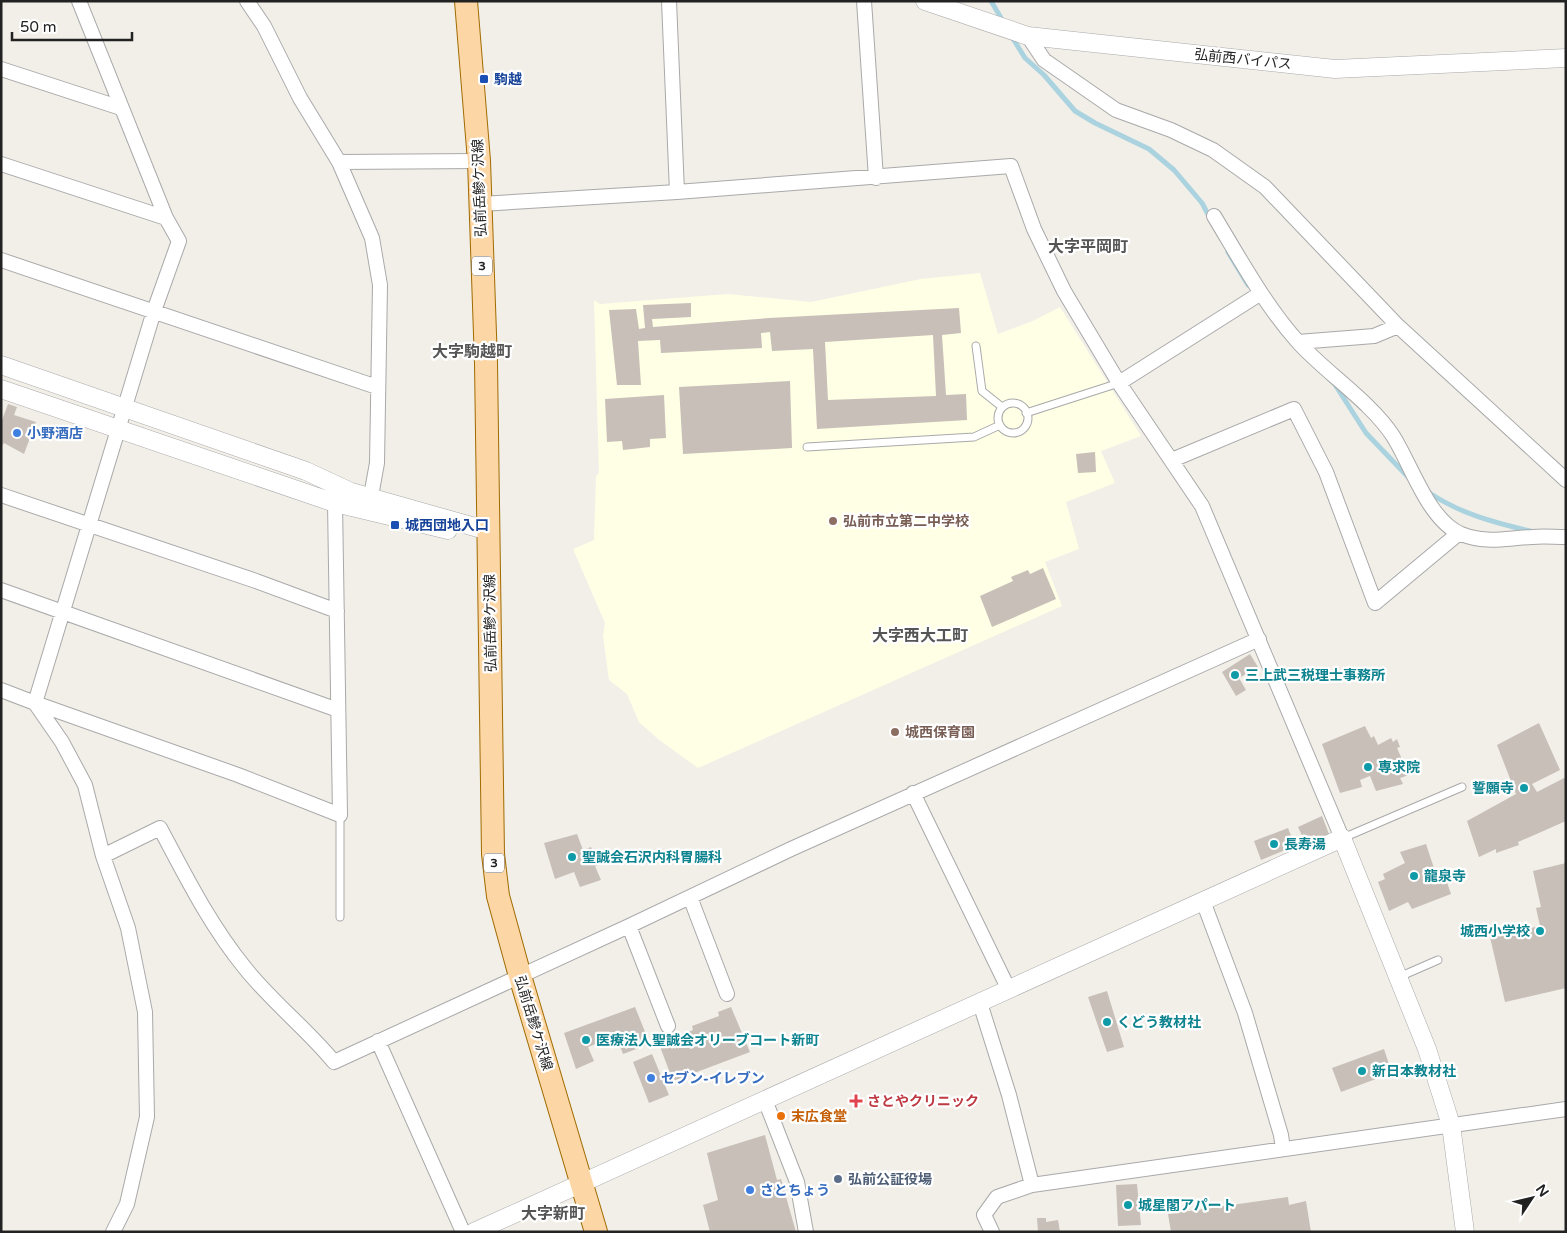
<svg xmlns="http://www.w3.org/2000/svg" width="1567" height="1233" font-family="'Varela Round','Noto Sans JP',sans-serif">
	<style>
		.education { fill: #ffffe5 }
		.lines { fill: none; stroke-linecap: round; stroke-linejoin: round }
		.stream { stroke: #aad3df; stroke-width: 5 }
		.building { fill: #c7bfb8; fill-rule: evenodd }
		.service-casing { stroke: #a9a9a9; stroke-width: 9 }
		.minor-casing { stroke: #a9a9a9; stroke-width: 16 }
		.tertiary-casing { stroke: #a9a9a9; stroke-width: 19 }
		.primary-casing { stroke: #a06b00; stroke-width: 24 }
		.service { stroke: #fff; stroke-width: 7 }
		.minor { stroke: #fff; stroke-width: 14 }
		.tertiary { stroke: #fff; stroke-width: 18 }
		.primary { stroke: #fcd6a4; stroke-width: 22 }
		.transit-dot { fill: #1a4fb4; stroke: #fff; stroke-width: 2 }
		.shop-dot { fill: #3f7fe0; stroke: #fff; stroke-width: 2 }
		.education-dot { fill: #8d6e63; stroke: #fff; stroke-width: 2 }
		.culture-dot { fill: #0f9aa8; stroke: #fff; stroke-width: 2 }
		.health-dot { fill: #e0444e; stroke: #fff; stroke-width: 2 }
		.food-dot { fill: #e8710a; stroke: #fff; stroke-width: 2 }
		.service-dot { fill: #5c6f8a; stroke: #fff; stroke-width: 2 }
		.labels { text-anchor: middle; stroke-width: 4.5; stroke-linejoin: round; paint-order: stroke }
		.shield { fill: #fff; stroke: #646464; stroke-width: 1 }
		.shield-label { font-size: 12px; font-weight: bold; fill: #222 }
		.street-label { font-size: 14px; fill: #222; stroke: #fff }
		.transit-label { font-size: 14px; font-weight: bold; fill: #164399; stroke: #fff; text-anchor: start }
		.shop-label { font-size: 14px; font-weight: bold; fill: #366cbe; stroke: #fff; text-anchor: start }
		.education-label { font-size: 14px; font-weight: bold; fill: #785e54; stroke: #fff; text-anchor: start }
		.culture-label { font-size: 14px; font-weight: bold; fill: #0d838f; stroke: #fff; text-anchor: start }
		.health-label { font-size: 14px; font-weight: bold; fill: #be3a42; stroke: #fff; text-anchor: start }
		.food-label { font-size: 14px; font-weight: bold; fill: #c56008; stroke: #fff; text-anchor: start }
		.service-label { font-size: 14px; font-weight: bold; fill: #4e5e75; stroke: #fff; text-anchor: start }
		.quarter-label { font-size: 16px; font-weight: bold; fill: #555; stroke: #fff }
	</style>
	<rect width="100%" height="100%" fill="#f2efe9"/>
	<path class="education" d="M980,273L998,334L1033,321L1060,307L1141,436L1101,451L1115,483L1066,502L1079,549L1045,562L1062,606L698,768L658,739L639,722L627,694L609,680L603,636L605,623L573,549L594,540L596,476L599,473L594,300L600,304L727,294L811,302L921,279Z"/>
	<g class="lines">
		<path class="stream" d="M991,1L1004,23
			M1012,37L1025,58L1044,75L1075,111L1095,123L1149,149L1174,170L1202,203L1211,220
			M1228,252L1248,285
			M1334,383L1366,433L1411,480
			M1428,492C1460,514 1496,523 1534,532"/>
	</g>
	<path class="building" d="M691,303V317L652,319L653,327L769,318L959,308L961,333L942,335L946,395L966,394L967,420L817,429L813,349L772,351L770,332L761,333L762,348L661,353L660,340L638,341L641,385H617L609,310L636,309L639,329L645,328L643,305ZM933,335L936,396L828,400L825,342Z
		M790,381L792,448L683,454L679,387Z
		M664,395L666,438L650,439V447L623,450L622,441L607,442L605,399Z
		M8,404L17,407L14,415L36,422L24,454L4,443L1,447V423Z
		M1095,452L1096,472L1078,473L1076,454Z
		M1043,568L1056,599L992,627L980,596L1013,581L1011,577L1028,570L1030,574Z
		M1250,654L1258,667L1239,678L1246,690L1236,696L1222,672Z
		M1539,723L1560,770L1532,784L1537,792L1566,777V821L1518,842L1519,845L1496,853V849L1479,857L1467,821L1516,794L1497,745Z
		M1365,726L1371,738L1374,736L1378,745L1391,738L1393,742L1397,739L1400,747L1397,748L1409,775L1400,778L1403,784L1376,791L1370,776L1360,780L1362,787L1340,793L1322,744Z
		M1322,816L1329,834L1306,844L1298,827Z
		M1288,828L1295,846L1261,860L1254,841Z
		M577,834L583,850L591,847L598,865L595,866L601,880L580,887L574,872L555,879L544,843Z
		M1426,844L1435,871L1442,868L1451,894L1412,909L1408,902L1389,911L1378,882L1385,879L1383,874L1405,863L1400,852Z
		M1566,863V988L1505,1002L1490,937L1540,926L1536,908L1541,907L1533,871Z
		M1107,991L1124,1047L1107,1052L1088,997Z
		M635,1007L650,1044L623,1054L616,1036L588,1047L594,1061L576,1069L564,1033Z
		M731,1007L750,1052L673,1081L659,1044L693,1030L692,1026L719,1016L718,1012Z
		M1384,1049L1392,1073L1341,1092L1332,1068Z
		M652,1054L669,1095L649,1103L633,1062Z
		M765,1135L777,1180L781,1179L796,1232H710L703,1205L718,1200L707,1153Z
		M1137,1184L1141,1225L1118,1226L1116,1185Z
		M1288,1197L1289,1205L1306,1201L1311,1232H1171L1168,1214Z
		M1037,1218H1046V1222L1058,1220L1060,1232H1038Z"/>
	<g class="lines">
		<defs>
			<path id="service" d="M976,346L982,391L1002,407
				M998 418a15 15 0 1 1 30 0a15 15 0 1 1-30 0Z
				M1026,413L1119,383
				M807,447L974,437L1000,425
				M1343,838L1462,787
				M340,917V815
				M1399,977L1438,960"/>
			<path id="minor" d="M79,1L166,218L179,241L154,311L35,703L238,775L340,815L335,503
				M247,1L264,26L300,98L339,162L372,238L380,285L377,463L371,496
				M669,1L677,192
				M864,1L876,178
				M1028,36L1044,60L1116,110L1171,130L1213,150L1265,187L1398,326L1566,480
				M1,69L121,108
				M339,162L479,161
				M1,164L166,218
				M480,204L677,192L1011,166L1034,229L1064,291L1119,383L1202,506L1342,838
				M1214,216C1240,259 1265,305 1298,342C1326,373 1371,402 1393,436C1411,464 1428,520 1461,534C1487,544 1505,538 1532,537C1543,536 1554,537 1566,537
				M1,260L377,387
				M1298,342L1374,336L1398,326
				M1119,383L1261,293
				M1172,460L1294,409L1326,472L1375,603L1459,533
				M1,495L256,581L337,611
				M1,590L338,710
				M1,690L35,703L62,742L85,785L103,856L128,928L145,1012L147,1117L127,1204L113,1232
				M913,793L1009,990
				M103,856L160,828C186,877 210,925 245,968C272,1002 307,1029 334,1062L629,926L791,849L1259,639
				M690,897L727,994
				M1203,901L1245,1013L1281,1135L1283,1149
				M629,926L668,1026
				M980,1003L1009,1095L1032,1185
				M378,1041L463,1232
				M765,1100L797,1182L806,1232
				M992,1232L984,1215L997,1197L1032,1185L1566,1109"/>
			<path id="tertiary" d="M925,1L1028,36L1335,69L1566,58
				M1,365L306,471L351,492L489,531
				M1,389L335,503L448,530
				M474,1232L1342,838L1427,1049L1451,1125L1465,1232"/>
			<path id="primary" d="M466,1L479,161L486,363L493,854L498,896L520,976L596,1232"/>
		</defs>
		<use href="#service" class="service-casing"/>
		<use href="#minor" class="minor-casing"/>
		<use href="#tertiary" class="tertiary-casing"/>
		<use href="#primary" class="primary-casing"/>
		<use href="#service" class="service"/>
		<use href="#minor" class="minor"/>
		<use href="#tertiary" class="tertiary"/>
		<use href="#primary" class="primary"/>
	</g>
	<g class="transit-dot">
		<rect x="479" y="74" width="10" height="10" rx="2.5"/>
		<rect x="390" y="520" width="10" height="10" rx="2.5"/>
	</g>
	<g class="shop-dot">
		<circle cx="17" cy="433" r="5"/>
		<circle cx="651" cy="1078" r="5"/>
		<circle cx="750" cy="1190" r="5"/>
	</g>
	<g class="education-dot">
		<circle cx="833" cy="521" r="5"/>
		<circle cx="895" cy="732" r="5"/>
	</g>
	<g class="culture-dot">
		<circle cx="1235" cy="675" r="5"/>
		<circle cx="1368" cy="767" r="5"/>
		<circle cx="1524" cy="788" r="5"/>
		<circle cx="1274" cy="844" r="5"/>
		<circle cx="572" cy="857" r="5"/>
		<circle cx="1414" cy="876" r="5"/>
		<circle cx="1540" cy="931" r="5"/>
		<circle cx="1107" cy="1022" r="5"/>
		<circle cx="586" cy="1040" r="5"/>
		<circle cx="1362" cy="1071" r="5"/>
		<circle cx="1128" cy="1205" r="5"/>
	</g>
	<path class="health-dot" d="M853.5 1093.5h5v5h5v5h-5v5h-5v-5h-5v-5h5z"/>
	<circle class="food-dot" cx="781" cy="1116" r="5"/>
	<circle class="service-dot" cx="838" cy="1179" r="5"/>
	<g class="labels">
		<g class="shield">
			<rect x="472" y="256.5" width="20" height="19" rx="4"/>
			<rect x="484" y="853.5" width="20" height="19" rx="4"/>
		</g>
		<g class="shield-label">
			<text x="482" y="270">3</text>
			<text x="494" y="867">3</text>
		</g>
		<g class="street-label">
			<text transform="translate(1243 59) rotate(6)" y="5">弘前西バイパス</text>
			<text transform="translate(479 188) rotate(-92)" y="5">弘前岳鰺ケ沢線</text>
			<text transform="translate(490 623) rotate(-91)" y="5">弘前岳鰺ケ沢線</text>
			<text transform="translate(534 1023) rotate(73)" y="5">弘前岳鰺ケ沢線</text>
		</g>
		<g class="transit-label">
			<text x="494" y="84">駒越</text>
			<text x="405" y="530">城西団地入口</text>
		</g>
		<g class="shop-label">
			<text x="27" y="438">小野酒店</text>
			<text x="661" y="1083">セブン-イレブン</text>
			<text x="760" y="1195">さとちょう</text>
		</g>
		<g class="education-label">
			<text x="843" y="526">弘前市立第二中学校</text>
			<text x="905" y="737">城西保育園</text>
		</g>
		<g class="culture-label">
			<text x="1245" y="680">三上武三税理士事務所</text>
			<text x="1378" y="772">専求院</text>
			<text x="1514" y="793" text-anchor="end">誓願寺</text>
			<text x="1284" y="849">長寿湯</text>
			<text x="582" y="862">聖誠会石沢内科胃腸科</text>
			<text x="1424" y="881">龍泉寺</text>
			<text x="1530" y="936" text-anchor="end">城西小学校</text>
			<text x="1117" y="1027">くどう教材社</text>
			<text x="596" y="1045">医療法人聖誠会オリーブコート新町</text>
			<text x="1372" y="1076">新日本教材社</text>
			<text x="1138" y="1210">城星閣アパート</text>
		</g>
		<g class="health-label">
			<text x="867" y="1106">さとやクリニック</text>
		</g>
		<g class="food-label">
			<text x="791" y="1121">末広食堂</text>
		</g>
		<g class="service-label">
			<text x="848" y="1184">弘前公証役場</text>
		</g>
		<g class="quarter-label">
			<text x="1088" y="252">大字平岡町</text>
			<text x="472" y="357">大字駒越町</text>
			<text x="920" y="641">大字西大工町</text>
			<text x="553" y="1219">大字新町</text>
		</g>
	</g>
	<rect width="1567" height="1233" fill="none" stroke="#222222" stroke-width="5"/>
	<g transform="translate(1532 1198) rotate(55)" stroke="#ffffff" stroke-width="4" paint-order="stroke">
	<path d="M0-4L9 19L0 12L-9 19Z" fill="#222222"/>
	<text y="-8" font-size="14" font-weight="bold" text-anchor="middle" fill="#222222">N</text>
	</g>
	<path d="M12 32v8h120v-8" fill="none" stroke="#222222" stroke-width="2.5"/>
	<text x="20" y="32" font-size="15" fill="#222222" stroke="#ffffff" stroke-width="4" paint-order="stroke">50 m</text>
</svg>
